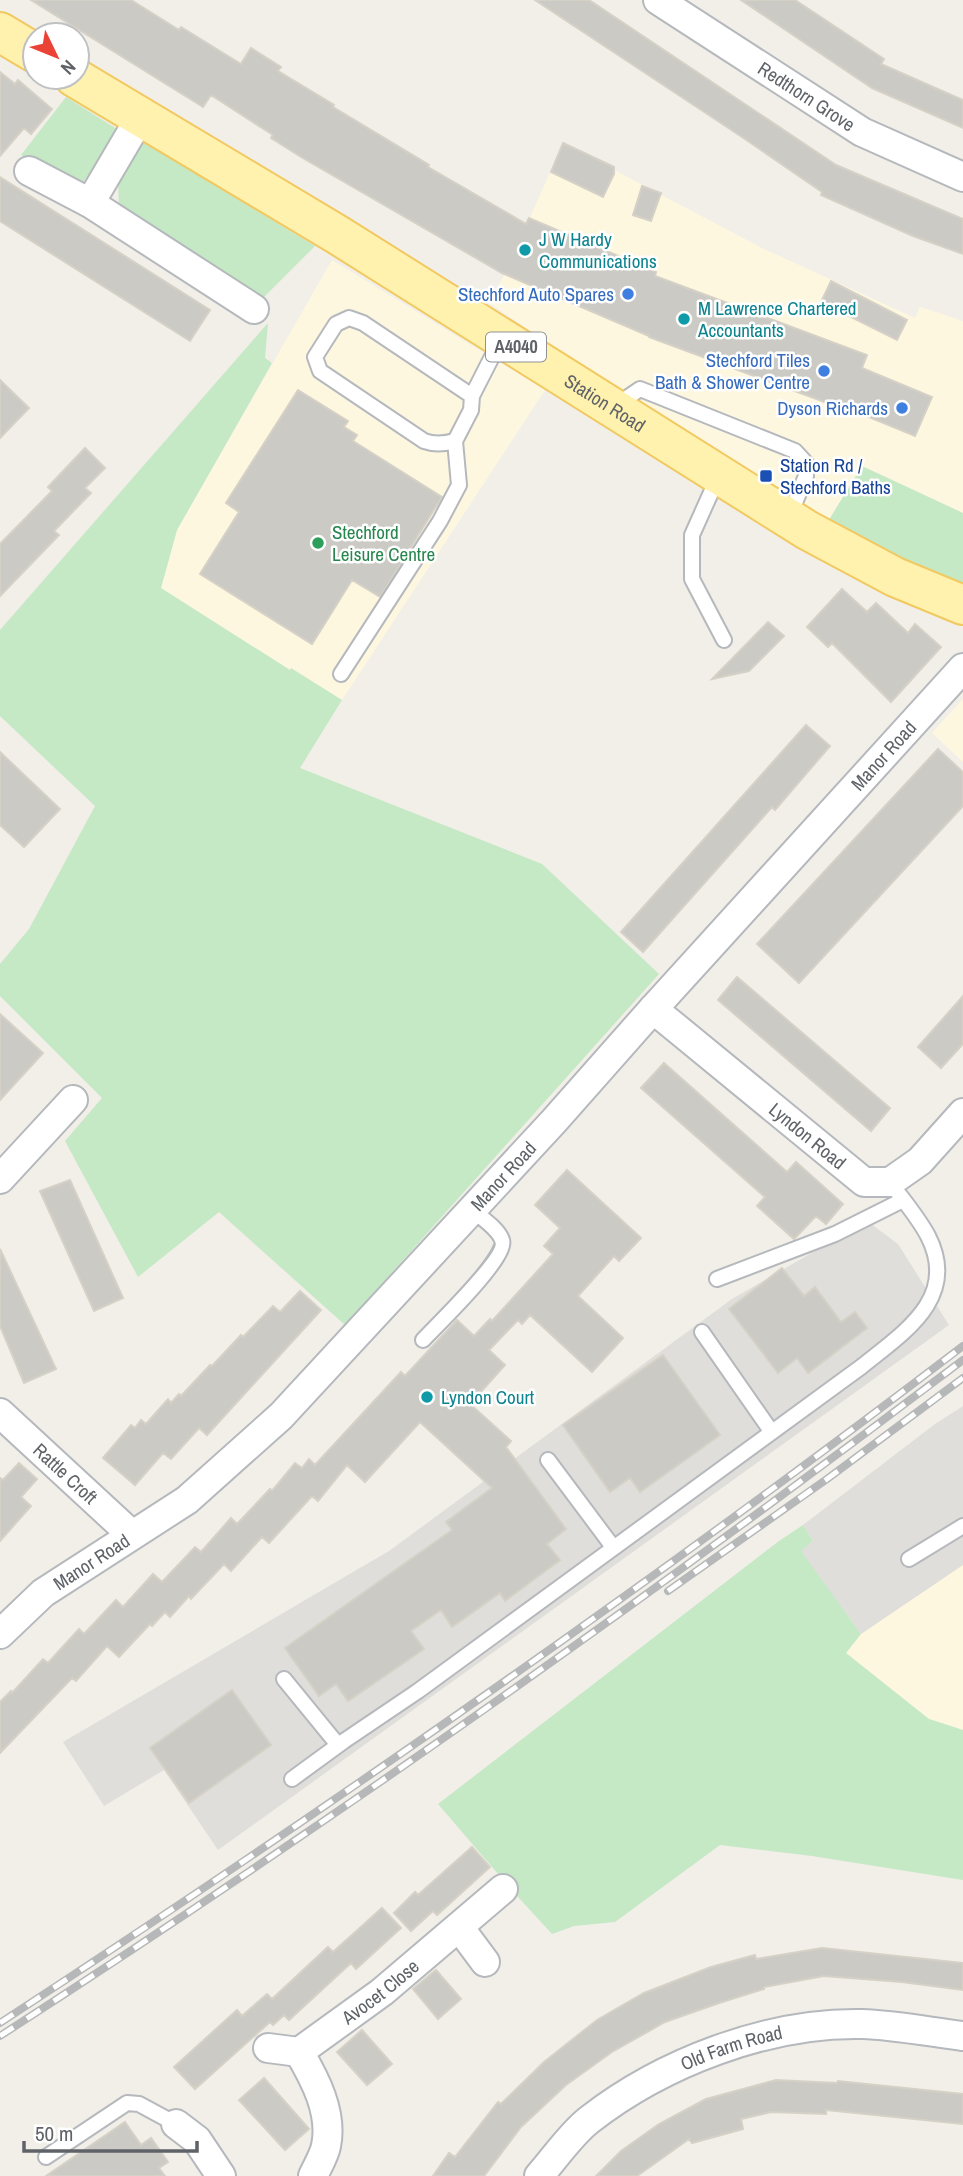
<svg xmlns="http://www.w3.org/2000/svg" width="963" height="2176" font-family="'Archivo Narrow',sans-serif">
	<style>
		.commercial { fill: #fef7e0 }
		.industrial { fill: #e0deda }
		.green { fill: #c5e8c5 }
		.building { fill: #cccac5; stroke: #d6d1c6; stroke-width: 2 }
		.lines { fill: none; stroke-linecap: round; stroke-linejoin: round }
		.service-casing { stroke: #b5b8bc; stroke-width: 18 }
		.minor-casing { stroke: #b5b8bc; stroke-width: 32 }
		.primary-casing { stroke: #f2c960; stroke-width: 42 }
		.service { stroke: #fff; stroke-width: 14 }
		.minor { stroke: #fff; stroke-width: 28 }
		.primary { stroke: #fff2af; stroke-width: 38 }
		.rail-casing { stroke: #b6b7b8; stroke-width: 8 }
		.rail { stroke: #fff; stroke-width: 5; stroke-dasharray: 16; stroke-linecap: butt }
		.culture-dot { fill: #0f9aa8; stroke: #fff; stroke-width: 2.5 }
		.shop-dot { fill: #3f7fe0; stroke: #fff; stroke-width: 2.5 }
		.transit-dot { fill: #1a4fb4; stroke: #fff; stroke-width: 2.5 }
		.leisure-dot { fill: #2e9e5b; stroke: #fff; stroke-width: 2.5 }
		.labels { text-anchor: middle; stroke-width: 5; stroke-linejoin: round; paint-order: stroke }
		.shield { fill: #fff; stroke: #8f9295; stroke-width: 2 }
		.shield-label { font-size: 18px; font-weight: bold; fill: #5f6368 }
		.street-label { font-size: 19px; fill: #5f6368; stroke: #fff }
		.culture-label { font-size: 19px; fill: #0d838f; stroke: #fff; text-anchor: start }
		.shop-label { font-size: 19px; fill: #366cbe; stroke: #fff; text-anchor: end }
		.transit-label { font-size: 19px; fill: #164399; stroke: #fff; text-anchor: start }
		.leisure-label { font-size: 19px; fill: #27864d; stroke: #fff; text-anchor: start }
	</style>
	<rect width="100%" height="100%" fill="#f1efe8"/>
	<path class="commercial" d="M563,143L762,248L915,318L920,307L963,321V513L862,466L827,523L629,400L488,302L505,274Z
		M332,260L545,390L342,700L291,669L290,670L161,588L177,530Z
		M963,699V762L932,733Z
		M963,1565V1730L929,1719L846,1653L861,1634Z"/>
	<path class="industrial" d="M867,1221L898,1244L949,1325L218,1850L164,1770L104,1806L63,1742L389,1551L732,1299Z
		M963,1406V1565L861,1634L800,1551L813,1541L803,1525L935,1424Z"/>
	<path class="green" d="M66,97L120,131L81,185L63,182L21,155Z
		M138,139L315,246L260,301L119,210L118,173Z
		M268,323L265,358L272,363L177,530L161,588L290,670L291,668L342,700L300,768L542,864L659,974L345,1325L219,1212L138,1277L65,1141L102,1098L0,996V964L29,929L95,806L0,716V630Z
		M862,466L963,513V588L911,567L827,523Z
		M803,1525L813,1541L801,1551L861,1634L846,1653L929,1719L963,1730V1880L812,1856L720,1845L615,1922L574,1926L552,1934L518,1897L438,1804L779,1541Z"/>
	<path class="building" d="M31,0H131L179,30L181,27L241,64L251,48L281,67L278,71L334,105L333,107L429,165L428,167L526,224L529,218L656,272L655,276L867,355L862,368L932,397L915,436L847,408L846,410L649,337V336L502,273L301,157L271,138L273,135L211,95L203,107Z
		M535,0H589L836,165L963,219V254L913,236L821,195L822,192L742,137Z
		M741,0H795L884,59L881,64L963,100V128L872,88Z
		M0,72L15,84L18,80L52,109L31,134L24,128L0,156Z
		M563,143L614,167V174L603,197L551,172Z
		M0,177L210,310L190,341L0,221Z
		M642,186L661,193L651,221L633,215Z
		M831,281L907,320L897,340L821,302Z
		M0,380L29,408L0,438Z
		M298,390L348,421L344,427L357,435L353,441L442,497L380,597L352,580L312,644L200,574L239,512L226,503Z
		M85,448L105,468L85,488L91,493L54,531L59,535L0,596V544L52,491L48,487Z
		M842,589L867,612L876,603L908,633L915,624L941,647L891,702L832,643L828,647L807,627Z
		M768,622L784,636L749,671L712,679Z
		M806,725L830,746L775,810L772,807L643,952L621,932Z
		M938,749L963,772V806L799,983L757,944Z
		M0,752L60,809L24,847L0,825Z
		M737,977L890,1108L871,1131L718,1000Z
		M963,996V1044L941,1068L918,1047Z
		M0,1014L43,1053L0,1100Z
		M664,1063L787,1172L796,1162L843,1204L826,1224L816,1216L794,1239L757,1206L765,1197L641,1088Z
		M567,1170L641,1238L619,1261L614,1256L578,1296L623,1338L592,1372L530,1315L522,1324L518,1320L489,1350L505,1365L470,1404L511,1441L506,1447L566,1529L547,1544L560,1560L505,1601L500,1593L452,1627L441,1610L411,1631L424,1649L348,1701L336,1684L319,1696L285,1648L452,1530L446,1522L492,1488L420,1422L365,1482L347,1465L318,1501L312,1496L269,1543L262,1537L231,1571L224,1564L191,1599L189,1596L170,1617L165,1612L152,1626L150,1624L119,1657L107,1646L76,1681L72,1678L0,1753V1702L11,1691L12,1693L43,1659L48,1663L79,1629L84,1634L116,1600L123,1607L153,1574L162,1582L195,1547L201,1552L231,1518L237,1524L270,1489L272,1491L295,1463L302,1468L309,1459L315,1465L401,1372L405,1376L457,1320L474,1336L490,1319L492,1321L553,1254L544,1246L560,1228L535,1205Z
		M70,1180L123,1298L94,1311L40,1191Z
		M0,1249L56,1369L24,1383L0,1326Z
		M782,1268L804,1296L815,1287L841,1322L855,1312L867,1328L808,1373L797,1358L778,1373L729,1309Z
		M300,1291L321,1310L207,1435L199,1428L171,1459L163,1453L135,1485L103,1458L131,1425L135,1428L141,1420L146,1424L168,1399L171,1403L179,1394L181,1396L210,1365L212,1366L241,1335L243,1337L273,1306L280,1312Z
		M663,1355L720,1435L640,1492L630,1478L610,1492L563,1425Z
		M19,1463L37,1479L21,1497L31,1506L0,1541V1478L3,1480Z
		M232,1690L271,1745L189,1803L150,1748Z
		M472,1847L490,1867L437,1915L433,1911L411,1931L394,1913L415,1892L418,1895Z
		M382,1908L401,1928L356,1969L351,1963L289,2020L284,2015L273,2025L270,2022L195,2089L174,2067L237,2010L242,2016L267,1994L272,1999L328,1947L333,1952Z
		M822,1948L963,1963V1990L902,1982L824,1976L764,1987V1989L719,2003L665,2022L612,2052L566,2085L521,2127L484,2176H433L449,2153L455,2157L498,2102L501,2104L544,2062L597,2020L644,1993L711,1967L755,1955L756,1959Z
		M436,1970L461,1999L438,2019L413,1989Z
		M362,2030L392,2064L367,2085L337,2052Z
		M264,2078L309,2129L285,2150L239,2100Z
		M776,2080L837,2083L838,2081L963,2094V2124L826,2110V2114L771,2112L741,2119L743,2129L692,2143L689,2139L637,2176H596L621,2151L659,2124L706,2099Z
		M125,2122L141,2145L151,2138L168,2162L159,2168L165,2176H46Z"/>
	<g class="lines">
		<defs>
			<path id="service" d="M472,396L363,323L349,318L336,324L315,357L320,371L424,441C435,445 444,444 455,441L471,410L472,396L501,339
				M615,406L640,389L795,451L806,463V476L789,517
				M718,477L692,535V579L724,640
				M341,674L440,521L459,485L455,441
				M717,1279L835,1234L903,1200
				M702,1332L771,1431
				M423,1340C437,1325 509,1256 502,1240C498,1228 480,1217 471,1209
				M548,1460L613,1547
				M909,1559L963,1526
				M284,1679L338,1745
				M292,1779L344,1741L418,1691L861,1367C903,1333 960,1298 928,1236C918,1217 903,1200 890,1182
				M46,2157L127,2103L139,2104L176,2124"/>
			<g id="minor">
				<path id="s1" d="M658,0L862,132L963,177"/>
				<path d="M29,171L90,203L254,309"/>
				<path d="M90,203L140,118"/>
				<path id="s2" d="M653,1009L864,1182H890L920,1161L963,1113"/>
				<path d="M0,1179L73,1100"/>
				<path id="s3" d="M0,1413L131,1534"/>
				<path id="s4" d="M0,1634L43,1593L187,1500L281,1416L554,1121L653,1009L963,668"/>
				<path d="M459,1927L485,1962"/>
				<path d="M268,2048L299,2052"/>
				<path d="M176,2124L197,2140L221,2176"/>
				<path id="s5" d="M313,2176C317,2167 324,2156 326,2146C333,2113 315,2079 299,2052L382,1992L503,1889"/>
				<path id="s6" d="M539,2176C555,2158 570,2135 589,2120C662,2063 768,2022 862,2024C895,2025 930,2032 963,2036"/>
			</g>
			<g id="primary">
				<path d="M0,32L35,53"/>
				<path id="s7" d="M74,77L338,235L807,530L895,577L963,605"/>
			</g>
		</defs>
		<use href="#service" class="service-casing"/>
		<use href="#minor" class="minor-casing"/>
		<use href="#primary" class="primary-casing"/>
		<use href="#service" class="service"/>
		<use href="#minor" class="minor"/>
		<use href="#primary" class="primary"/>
		<defs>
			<path id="rail" d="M668,1591L827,1479L963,1378
				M0,2023C329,1808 651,1584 963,1346
				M0,2036C330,1823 650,1597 963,1360"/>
		</defs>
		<use href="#rail" class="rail-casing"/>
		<use href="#rail" class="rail"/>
	</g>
	<g class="culture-dot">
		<circle cx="525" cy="250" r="7"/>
		<circle cx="684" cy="319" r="7"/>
		<circle cx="427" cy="1397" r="7"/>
	</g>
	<g class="shop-dot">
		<circle cx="628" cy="294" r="7"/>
		<circle cx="824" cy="371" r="7"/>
		<circle cx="902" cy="408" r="7"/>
	</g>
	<rect class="transit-dot" x="759" y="469" width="14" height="14" rx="3.5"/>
	<circle class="leisure-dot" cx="318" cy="543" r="7"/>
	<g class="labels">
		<rect class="shield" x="486" y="332.5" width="60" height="29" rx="5"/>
		<g class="shield-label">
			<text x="516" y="353">A4040</text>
		</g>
		<g class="street-label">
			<text dy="7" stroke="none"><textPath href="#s1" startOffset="177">Redthorn Grove</textPath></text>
			<text dy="7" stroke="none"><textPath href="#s7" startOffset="623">Station Road</textPath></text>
			<text dy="7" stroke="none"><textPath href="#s4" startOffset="1251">Manor Road</textPath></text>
			<text dy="7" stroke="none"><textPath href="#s2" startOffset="200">Lyndon Road</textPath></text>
			<text dy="7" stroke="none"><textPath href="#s4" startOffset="684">Manor Road</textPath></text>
			<text dy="7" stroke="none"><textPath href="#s3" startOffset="89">Rattle Croft</textPath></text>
			<text dy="7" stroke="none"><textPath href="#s4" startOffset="117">Manor Road</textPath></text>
			<text dy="7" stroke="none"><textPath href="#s5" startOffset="234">Avocet Close</textPath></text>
			<text dy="7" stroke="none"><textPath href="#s6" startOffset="236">Old Farm Road</textPath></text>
		</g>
		<g class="culture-label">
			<text x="539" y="246">J W Hardy<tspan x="539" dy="22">Communications</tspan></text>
			<text x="698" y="315">M Lawrence Chartered<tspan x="698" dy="22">Accountants</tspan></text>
			<text x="441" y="1404">Lyndon Court</text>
		</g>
		<g class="shop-label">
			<text x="614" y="301">Stechford Auto Spares</text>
			<text x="810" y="367">Stechford Tiles<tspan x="810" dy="22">Bath &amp; Shower Centre</tspan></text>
			<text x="888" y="415">Dyson Richards</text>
		</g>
		<g class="transit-label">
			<text x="780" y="472">Station Rd /<tspan x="780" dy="22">Stechford Baths</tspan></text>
		</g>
		<g class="leisure-label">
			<text x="332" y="539">Stechford<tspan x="332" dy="22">Leisure Centre</tspan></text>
		</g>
	</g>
	<g transform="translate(56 56) rotate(133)"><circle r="33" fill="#ffffff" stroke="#bfc1c3" stroke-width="2"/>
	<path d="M0-5L12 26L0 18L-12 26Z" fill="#ea4335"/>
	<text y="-10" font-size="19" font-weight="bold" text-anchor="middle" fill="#5f6368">N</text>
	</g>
	<path d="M24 2141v10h173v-10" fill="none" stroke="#5f6368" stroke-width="3.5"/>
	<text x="35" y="2141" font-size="21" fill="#5f6368" stroke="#ffffff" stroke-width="5" paint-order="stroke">50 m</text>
</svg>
